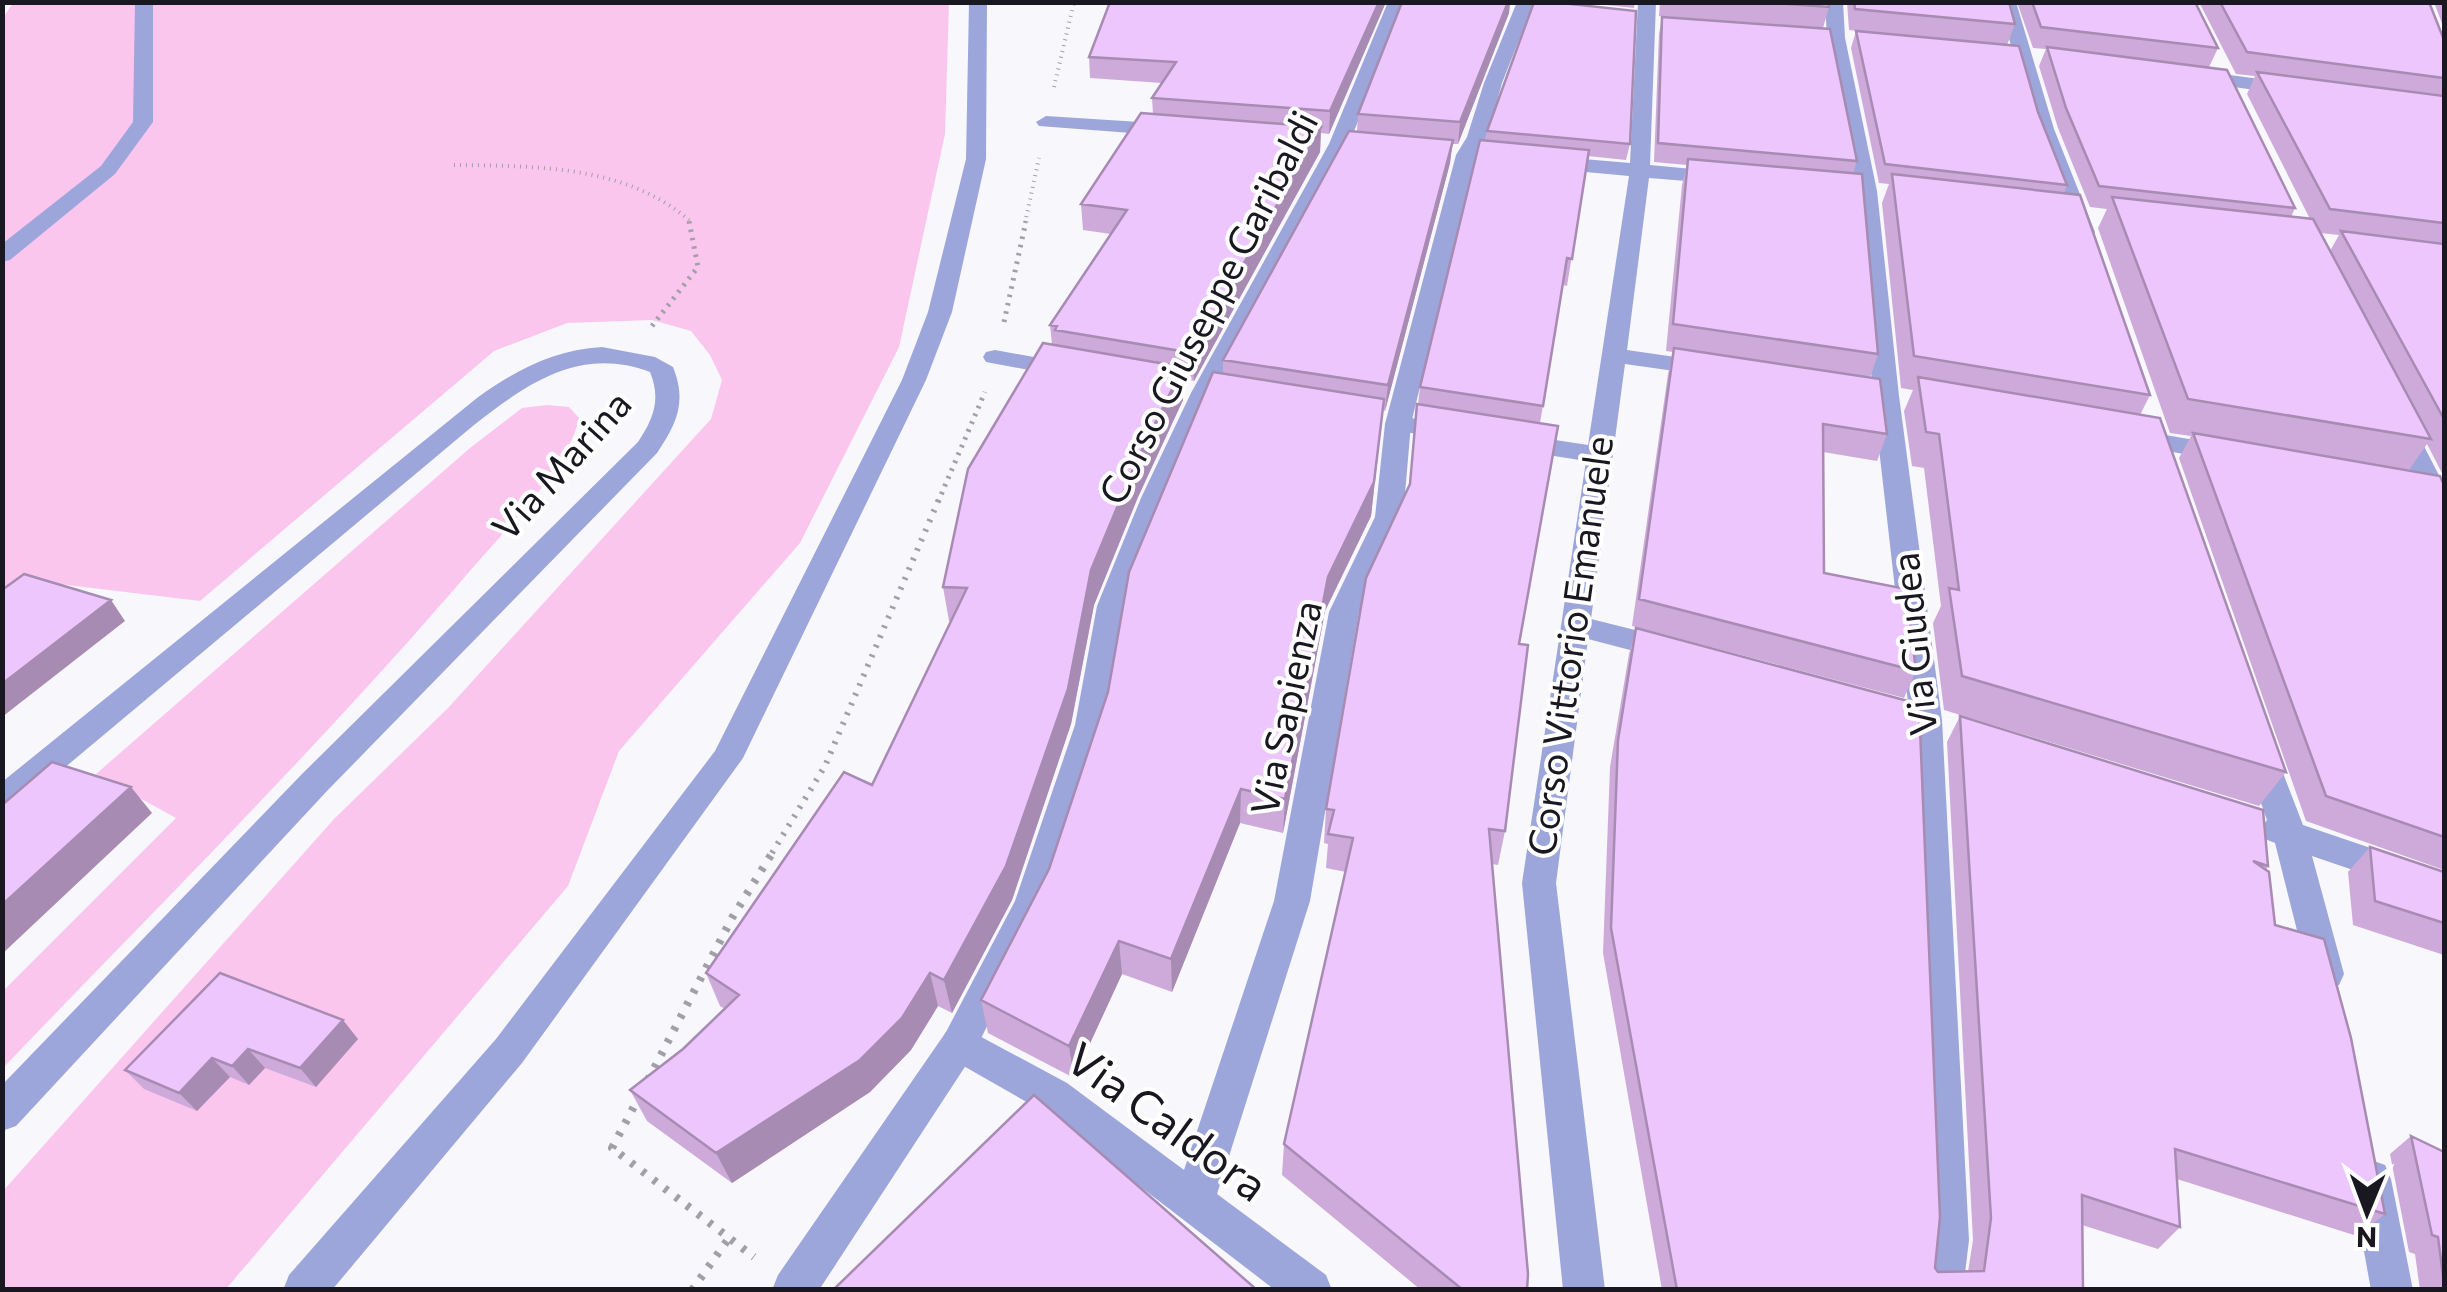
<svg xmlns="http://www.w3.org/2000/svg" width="2447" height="1292" font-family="Commissioner,sans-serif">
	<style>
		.green { fill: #fbc6ed }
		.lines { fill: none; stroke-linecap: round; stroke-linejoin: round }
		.path-far3 { stroke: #a2a0a7; stroke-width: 4; stroke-dasharray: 1 5; stroke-linecap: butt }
		.path-far2 { stroke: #a2a0a7; stroke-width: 5; stroke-dasharray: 2.5 6; stroke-linecap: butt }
		.path-far1 { stroke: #a2a0a7; stroke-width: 6; stroke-dasharray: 2.5 8; stroke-linecap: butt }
		.path { stroke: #a2a0a7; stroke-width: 8; stroke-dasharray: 4 10; stroke-linecap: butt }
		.service { fill: #9ca6da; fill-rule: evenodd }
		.pedestrian { fill: #9ca6da; fill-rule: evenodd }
		.minor { fill: #9ca6da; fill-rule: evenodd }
		.tertiary { fill: #9ca6da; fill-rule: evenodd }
		.wall { fill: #cdaada; fill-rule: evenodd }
		.shaded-wall { fill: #a78bb2 }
		.building { fill: #eec6fe; stroke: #a78bb2; stroke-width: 2.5 }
		.labels { text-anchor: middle; stroke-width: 8; stroke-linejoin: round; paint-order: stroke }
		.street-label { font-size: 38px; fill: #191720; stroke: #fff }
		.near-street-label { font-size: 45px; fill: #191720; stroke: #fff }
	</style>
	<rect width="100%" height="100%" fill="#f8f7fc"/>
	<path class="green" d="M13,3H949L945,134L899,347L800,543L619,751L568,886L226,1289H3V1191L334,819L448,708L711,419L722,380L710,355L691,331L652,320L567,323L494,351L200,601L34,581L3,603L2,19Z
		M547,405L569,407L579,418C569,467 508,527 475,565C326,740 162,902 3,1068V991L176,818L96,774L470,448L522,408Z"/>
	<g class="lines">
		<path class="path-far3" d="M1054,87L1074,2
			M454,165C536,166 629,165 692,223
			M1025,223L1039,158"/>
		<path class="path-far2" d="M1004,322L1026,221
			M652,326L698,267L689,221
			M938,502L985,392"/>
		<path class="path-far1" d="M772,853L825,766L939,499"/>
		<path class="path" d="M648,1080L732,918L774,850
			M640,1095L612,1148L754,1257
			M692,1290L729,1238"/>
		<path class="service" d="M135,2H153V122L115,174L10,260L2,262V244L101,166L133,122Z
			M1517,2H1534L1502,83L1487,137L1476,155L1411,424L1403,517L1359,612L1310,901L1217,1194L1326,1275L1332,1290H1275L1039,1109L946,1056L940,1044L946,1032L959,1027L972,1032L1067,1083L1184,1170L1274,901L1329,612L1375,517L1385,424L1456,155L1467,137L1484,83Z
			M1825,2H1843L1845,38L1877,191L1899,396L1942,720L1969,1240L1963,1290H1921L1927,1240L1910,720L1873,396L1857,191L1827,38Z
			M1999,2H2016L2054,129L2095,232L2092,237H2076L2073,232L2034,129Z
			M2192,70L2290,83L2299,89L2290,95L2185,80V72Z
			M2400,417L2413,425L2444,485V519L2434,516L2430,510L2387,425Z
			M2131,429L2223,445L2236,453L2223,461L2122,443L2118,437Z
			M2260,743L2271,746L2276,755L2303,825L2444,873V901L2312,856L2344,974L2339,985L2326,990L2313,985L2308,974L2275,843L2265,839L2260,830L2267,820L2244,755L2249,746Z
			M2371,1160L2385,1165L2391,1179L2413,1290H2371L2351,1179L2357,1165Z"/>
		<path class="pedestrian" d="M1519,2L1573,6L1582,11L1573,16L1525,11L1519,10Z
			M1638,2H1656L1650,165L1724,172L1734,178L1724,184L1649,178L1627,350L1710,362L1722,369L1710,376L1625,364L1591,619L1683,642L1687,650L1683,658L1672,661L1588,639L1556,883L1605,1290H1563L1522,883L1586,461L1516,450L1503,442L1516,434L1588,445L1629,176L1466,161L1456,155L1466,149L1630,163Z
			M1046,116L1171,124L1181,130L1171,136L1039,126L1036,122Z
			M995,350L1072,364L1084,371L1072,378L986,362L983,357L986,352Z
			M1398,416L1455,425L1468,433L1455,441L1389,429L1385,424L1389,419Z"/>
		<path class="minor" d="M1388,2H1405L1349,144L1215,393L1169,498L1127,606L1107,725L1050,902L972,1056L819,1290H772L778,1275L946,1032L1015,901L1075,725L1097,606L1141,498L1191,393L1329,144Z"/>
		<path class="tertiary" d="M969,2H987L986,159L952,312L926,380L743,758L522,1063L332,1290H283L289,1275L496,1039L715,751L902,380L928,312L966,159Z
			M602,347L655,357L673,367C687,402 677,423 657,453L326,792L16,1126L2,1131V1085L302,774L638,442C654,418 661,399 650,372C580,346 528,383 474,425L14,810L2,814V782L477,398C516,370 553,350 602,347Z"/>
	</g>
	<path class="wall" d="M1386,2L1329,134L1321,133L1320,152L1194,381L1183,379V400L1138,497L1094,605L1071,724L1012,900L952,1013L938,1006L911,1050L870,1092L732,1183L647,1121L630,1090L683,1049L725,1009L720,1006L706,973L872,785L951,622L949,621L943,587L1052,344L1050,325L1111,234L1083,230L1081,204L1153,114L1152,98L1162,83L1090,78L1089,57Z
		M1402,2H1510L1509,13L1458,144H1452L1450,163L1385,411L1383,410L1371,516L1325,611L1283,833L1240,823L1172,992L1122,974L1074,1078L988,1033L981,1000L1049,869L1223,374V360L1357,132L1358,114Z
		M1578,2H1635L1634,8Z
		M1660,2H1828L1829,7L1823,28L1659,16Z
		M1847,2H2009L2015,24L2007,45L1849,30Z
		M2017,2H2195L2218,48L2209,67L2295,208L2291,217L2310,219L2247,94L2255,76L2236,74L2199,2H2429L2444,40V477L2427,444L2409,470L2444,485V870L2306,821L2179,458L2191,436L2170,433L2098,228L2107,209L2090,207L2058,128L2039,66L2046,49L2033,48ZM2320,233L2339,235L2330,251Z
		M2434,2H2444V29Z
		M1662,17L1857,161L1853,173L1878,354L1870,378L1887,434L1877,461L1823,452L1824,573L1916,671L1904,698L1632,626L1668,374L1673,352L1666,351L1682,185L1687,165L1654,162L1659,34Z
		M1856,31L2038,112L2067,185L2064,193L2150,395L2140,415L2286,772L2259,806L1944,710L1933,623L1941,606L1924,468L1912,466L1904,411L1913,390L1901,388L1882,203L1889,184L1879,183L1851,48Z
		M1487,131L1630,144L1626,160L1588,156L1567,286L1563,285L1540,423L1519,644L1505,831L1498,865L1492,864L1527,1290H1421L1282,1175L1284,1144L1346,872L1326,868L1328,844L1324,843L1326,809L1409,486L1420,387Z
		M1636,628L1935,1268L1938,1272H1968L1973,1240L1947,742L1960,716L2268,866L2266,870L2275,925L2385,1214L2357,1236L2177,1179L2180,1227L2158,1249L2082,1225L2083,1290H1662L1603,953L1610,767L1629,654Z
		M2370,847L2444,872V955L2353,925L2348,872Z
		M220,973L358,1039L316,1087L265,1068L249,1085L230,1077L197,1111L144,1089L125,1070Z
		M2411,1136L2444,1152V1290H2420L2415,1254L2409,1252L2390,1154Z"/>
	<path class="shaded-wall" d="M1379,2H1386L1329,134L1330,111Z
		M1508,2H1510L1509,13L1458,144L1460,122Z
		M1321,127L1320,152L1194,381L1193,353Z
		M1453,140L1450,163L1385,411L1388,385Z
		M1183,367V400L1138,497L1094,605L1071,724L1012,900L952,1013L944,980L1091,570L1136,462Z
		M1384,399L1371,516L1325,611L1283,833L1285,799L1328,577Z
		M111,600L125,621L2,717V684Z
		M131,787L152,813L2,954V905Z
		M1241,789L1240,823L1172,992L1171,959Z
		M1119,941L1122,974L1074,1078L1069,1046Z
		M930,973L938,1006L911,1050L870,1092L732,1183L716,1153Z
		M343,1020L358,1039L316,1087L300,1068Z
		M248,1049L265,1068L249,1085L232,1066Z
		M212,1058L230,1077L197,1111L179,1093Z"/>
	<path class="building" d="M1110,2H1379L1330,111L1152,98L1176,62L1089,57Z
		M1402,2H1508L1460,122L1358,114Z
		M1534,2H1552L1636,11L1630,144L1487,131Z
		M1763,2H1828L1829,7Z
		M1854,2H2009L2015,24L1855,9Z
		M2032,2H2195L2218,48L2041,27Z
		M2220,2H2429L2444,40V78L2247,52Z
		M1662,17L1830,29L1857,161L1658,143Z
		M1856,31L2019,46L2038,112L2067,185L1885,164Z
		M2047,47L2227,70L2295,208L2099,186L2066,108Z
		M2257,72L2444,96V223L2330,209Z
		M1141,113L1321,127L1193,353L1055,330L1057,326L1050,325L1127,210L1081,204Z
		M1349,131L1453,140L1388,385L1223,360Z
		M1480,140L1589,150L1572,259L1567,258L1543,406L1420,387Z
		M1688,159L1862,174L1878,354L1673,324Z
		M1892,174L2080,195L2150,395L1914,356Z
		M2112,197L2313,219L2431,439L2188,399Z
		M2341,231L2444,244V419Z
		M1043,343L1183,367L1136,462L1091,570L1068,689L1006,866L944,980L930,973L902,1018L860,1060L716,1153L630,1090L683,1049L739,995L706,973L844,772L872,785L967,588L943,587L968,469Z
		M1674,348L1880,379L1887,434L1823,424L1824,573L1906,589L1916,671L1639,599Z
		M1213,372L1384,399L1374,482L1328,577L1285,799L1241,789L1171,959L1119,941L1069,1046L981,1000L1049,869L1108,692L1129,572Z
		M1918,377L2160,418L2286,772L1962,676L1949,588L1959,590L1939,434L1926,432Z
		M1417,404L1558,426L1519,644L1528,645L1505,831L1489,829L1528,1274L1527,1290H1463L1284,1144L1353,838L1328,834L1334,810L1326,809L1366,578L1410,484Z
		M2193,433L2440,476L2444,485V837L2326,796Z
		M24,574L111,600L2,684V590Z
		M1636,628L1919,704L1940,1217L1935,1268L1938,1272L1984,1271L1991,1218L1960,716L2263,810L2268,866L2253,861L2269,872L2275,925L2324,939L2351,1038L2385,1214L2175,1149L2180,1227L2082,1195L2083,1290H1677L1611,928L1618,740Z
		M52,762L131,787L2,905V805Z
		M2370,847L2444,872V923L2375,901Z
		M220,973L343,1020L300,1068L248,1049L232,1066L212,1058L179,1093L125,1070Z
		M1034,1095L1257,1290H833Z
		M2411,1136L2444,1152V1283L2438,1237L2432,1235Z"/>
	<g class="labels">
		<g class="street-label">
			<text transform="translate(1209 308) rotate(-63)" y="13">Corso Giuseppe Garibaldi</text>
			<text transform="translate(562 466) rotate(-48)" y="13">Via Marina</text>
			<text transform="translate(1915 644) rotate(-96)" y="13">Via Giudea</text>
			<text transform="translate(1571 646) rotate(-82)" y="13">Corso Vittorio Emanuele</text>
			<text transform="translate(1287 708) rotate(-78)" y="13">Via Sapienza</text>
		</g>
		<g class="near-street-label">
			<text transform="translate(1167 1122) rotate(36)" y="16">Via Caldora</text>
		</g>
	</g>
	<rect width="2447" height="1292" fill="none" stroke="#191720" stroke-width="10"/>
	<g transform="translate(2367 1212) rotate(181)" stroke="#ffffff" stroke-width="8" paint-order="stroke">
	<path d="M0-8L18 38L0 25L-18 38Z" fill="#191720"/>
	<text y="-15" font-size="28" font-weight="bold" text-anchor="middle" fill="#191720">N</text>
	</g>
</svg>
